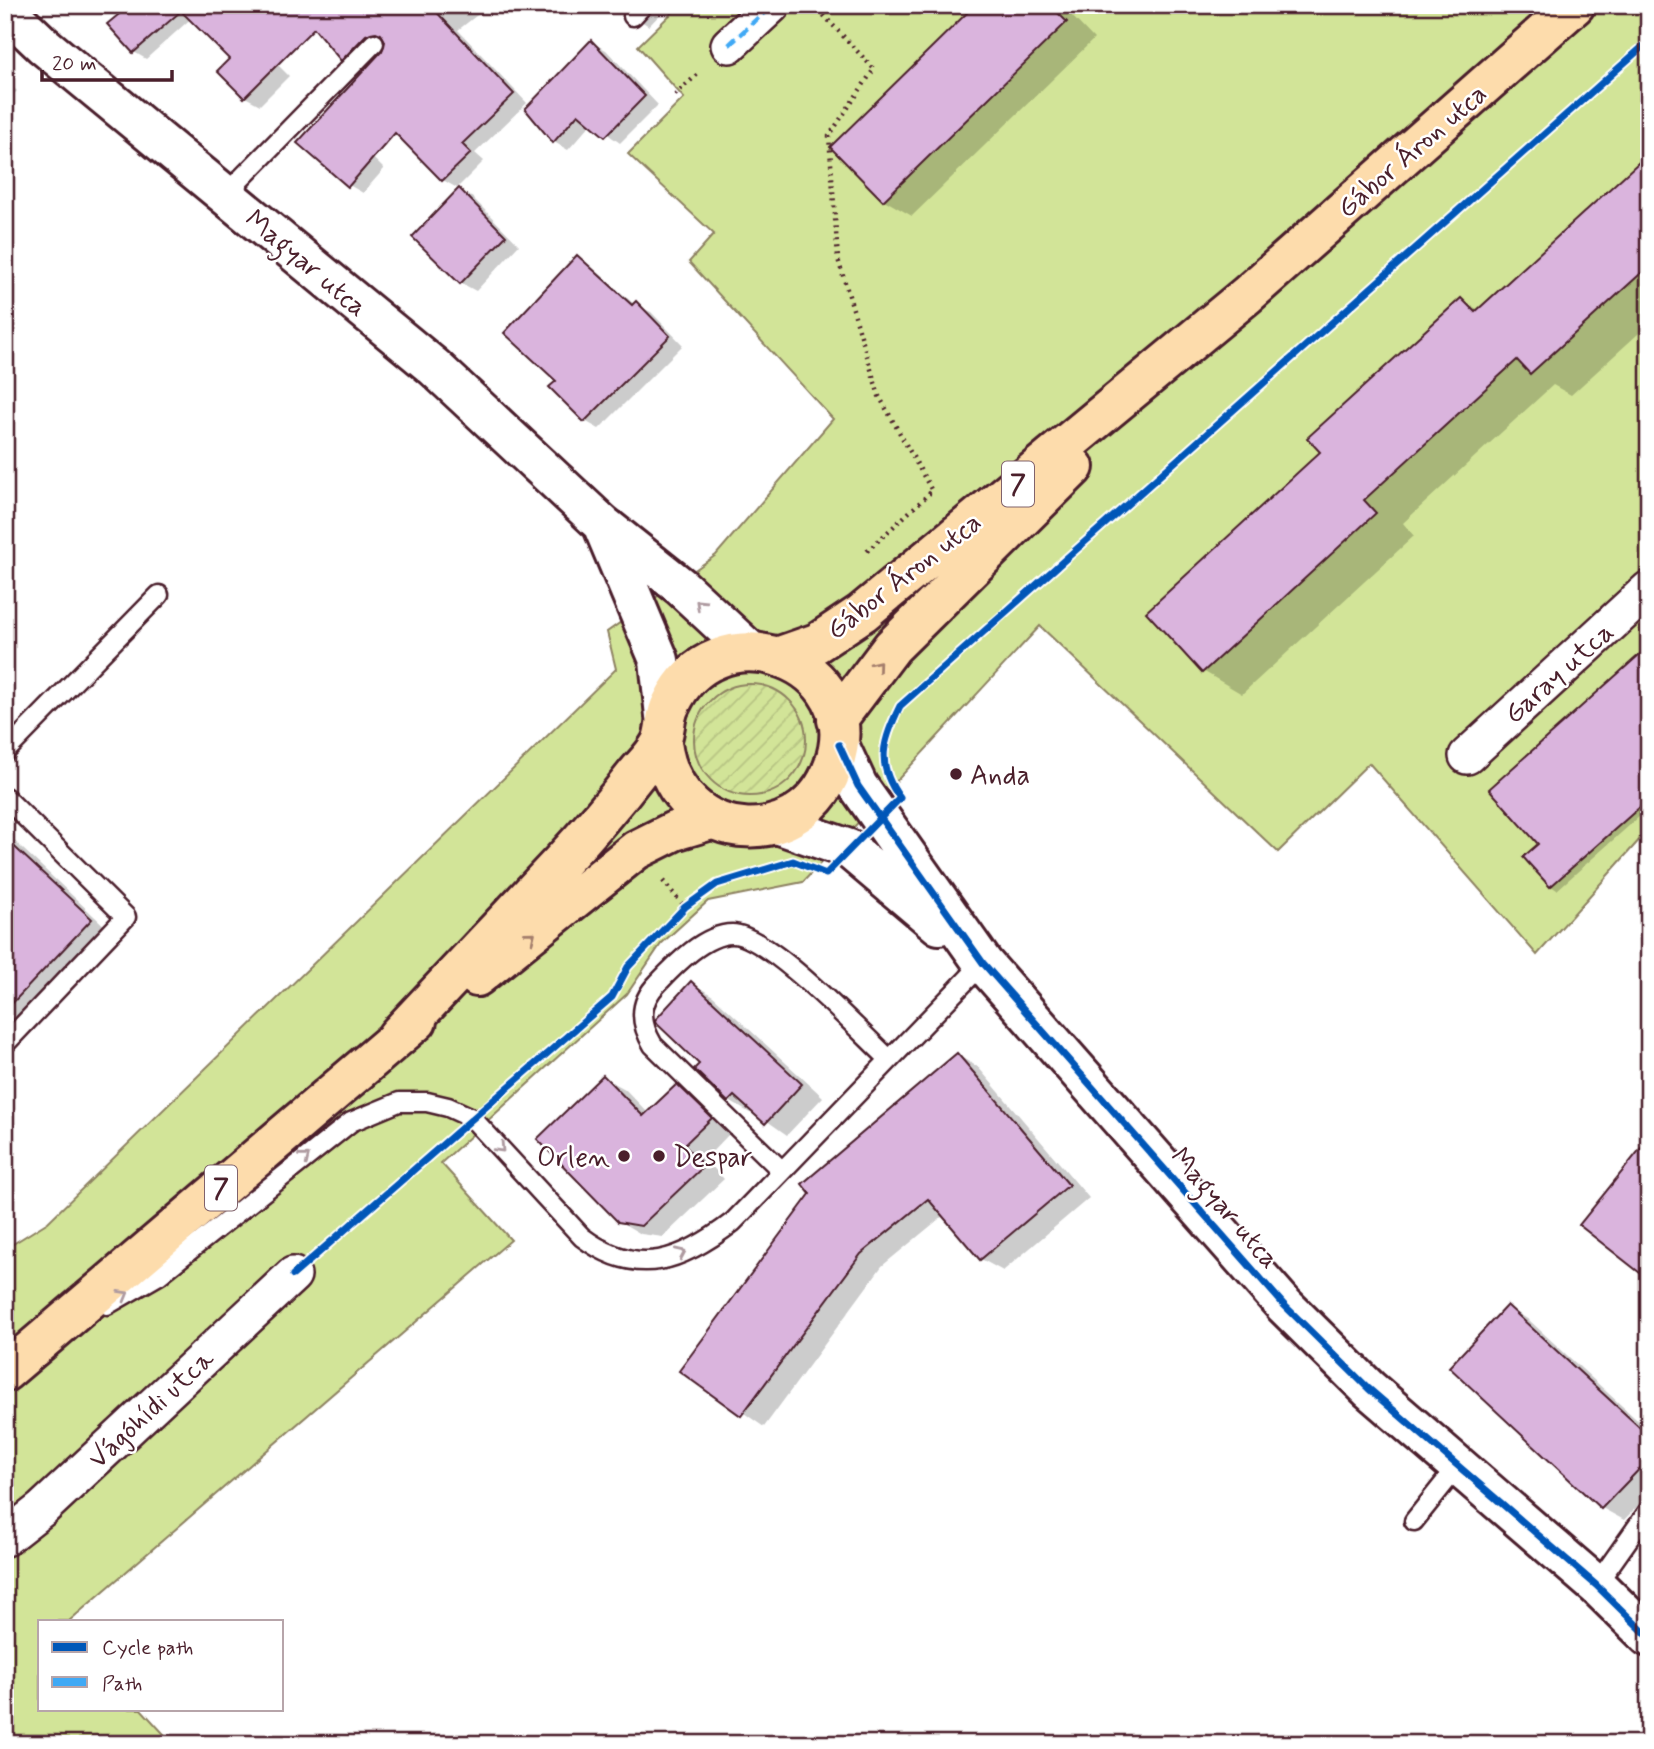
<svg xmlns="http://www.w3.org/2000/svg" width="1654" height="1749" font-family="Mynerve,sans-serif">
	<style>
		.grass { fill: #d2e498; stroke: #8e8262; stroke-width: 2 }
		.garden { fill: url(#garden-furrows); stroke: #8e8262; stroke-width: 2 }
		.shadow { fill: #0003 }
		.building { fill: #dab4dd; stroke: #4a1f2b; stroke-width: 2 }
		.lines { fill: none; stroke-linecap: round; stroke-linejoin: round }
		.service-casing { stroke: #4a1f2b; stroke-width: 23 }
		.minor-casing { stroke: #4a1f2b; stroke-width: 40 }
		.tertiary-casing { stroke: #4a1f2b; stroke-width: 44 }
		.secondary-casing { stroke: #4a1f2b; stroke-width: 44 }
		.primary-casing { stroke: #4a1f2b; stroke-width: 44 }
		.path { stroke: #4a1f2b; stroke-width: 4.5; stroke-dasharray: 2 5; stroke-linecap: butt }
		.service { stroke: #fff; stroke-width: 18 }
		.minor { stroke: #fff; stroke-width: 35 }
		.tertiary { stroke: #fff; stroke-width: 38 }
		.secondary { stroke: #fff; stroke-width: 38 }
		.primary { stroke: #fddcac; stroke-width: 38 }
		.quiet { stroke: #3fa9f5; stroke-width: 5; stroke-dasharray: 10 5; stroke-linecap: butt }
		.cycleway-casing { stroke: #fff; stroke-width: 11 }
		.cycleway { stroke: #0057b8; stroke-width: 7 }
		.oneway { stroke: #ae9aa0 }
		.oneway2 { stroke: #a47e6c }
		.poi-dot { fill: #4a1f2b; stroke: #fff; stroke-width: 2.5 }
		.labels { text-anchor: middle; stroke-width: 5; stroke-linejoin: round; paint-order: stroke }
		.shield { fill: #fff; stroke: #80626b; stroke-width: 2 }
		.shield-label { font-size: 26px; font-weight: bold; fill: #4a1f2b }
		.street-label { font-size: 28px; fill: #4a1f2b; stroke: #fff }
		.poi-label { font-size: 28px; fill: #4a1f2b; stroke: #fff; text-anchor: start }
	</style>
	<defs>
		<pattern id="garden-furrows" width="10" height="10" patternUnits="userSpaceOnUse" patternTransform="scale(1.75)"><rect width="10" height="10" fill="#d2e498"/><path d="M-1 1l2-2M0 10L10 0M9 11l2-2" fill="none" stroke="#b6c383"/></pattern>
	</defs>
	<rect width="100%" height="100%" fill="#fff"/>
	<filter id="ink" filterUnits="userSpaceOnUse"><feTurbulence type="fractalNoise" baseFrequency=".0143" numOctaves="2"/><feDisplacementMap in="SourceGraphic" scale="14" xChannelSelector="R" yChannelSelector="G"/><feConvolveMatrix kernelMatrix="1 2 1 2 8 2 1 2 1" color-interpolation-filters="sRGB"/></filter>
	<g filter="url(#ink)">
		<path class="grass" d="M680,5H1649V829L1537,955L1369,763L1278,852L1040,626L803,882L708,901L661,944L627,994L441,1163L511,1240L69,1621H40V1709H141L173,1744H5V1249L48,1222L616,669L607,632L716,555L833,419L689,262L714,234L628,154L684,98L638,46Z"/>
		<path class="garden" d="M694 740a56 56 0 1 1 112 0a56 56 0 1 1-112 0Z"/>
		<path class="shadow" d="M206,5L146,59L134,52L110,25Z
			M298,5H490L458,30L527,103L475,153L484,161L457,188L443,180L401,138L384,51L386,40L356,67L342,59Z
			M615,5H669L649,26Z
			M977,5H1077L1069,13L1094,39L912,216L884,200Z
			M591,42L606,50L658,105L620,143L592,123L568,150L554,142Z
			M263,50L289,76L260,105L245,97L219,71Z
			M5,80L17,91L5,103Z
			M338,124L384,169L363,193L349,185Z
			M1649,155V324L1571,395L1553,385L1403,523L1414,536L1242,694L1203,671L1323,452L1461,300L1479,310Z
			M459,190L473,198L519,245L476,291L461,283L414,237Z
			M577,257L591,266L635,305L651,312L683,345L599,429L585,421L558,381Z
			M1649,647V808L1557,890L1551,886L1540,844Z
			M5,832L112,933L5,1046Z
			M692,983L713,996L823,1097L787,1135L753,1111L750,1113L729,1101L702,1064Z
			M957,1055L978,1067L1089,1198L1003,1271L981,1259L944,1215L882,1266L764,1427L682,1370L812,1194Z
			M603,1077L625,1089L648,1113L677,1086L699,1099L732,1131L705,1159L724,1179L663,1237L641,1234L619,1221Z
			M1508,1307L1529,1320L1649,1431V1494L1624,1520L1602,1508L1451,1367Z"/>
		<path class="building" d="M130,5H430L514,94L462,144L471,153L442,181L395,133L348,187L297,143L382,51L385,41L381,34L376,32L366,35L341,61L314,28L244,98L217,71L229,59L181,11L133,53L107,24Z
			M975,5H1050L1067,22L883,201L830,147Z
			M591,40L645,96L605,137L578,114L553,143L525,109Z
			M1649,153V266L1530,374L1517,360L1364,500L1376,513L1202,673L1146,612L1320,452L1307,438L1461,298L1475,312Z
			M459,188L506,236L460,284L412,237Z
			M577,255L632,305L636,301L670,336L584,422L549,387L556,381L504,333Z
			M1649,646V799L1550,887L1523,857L1538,844L1489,789Z
			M5,838L92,919L5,1011Z
			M691,981L802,1084L765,1124L734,1096L728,1102L694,1069L699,1064L656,1023L655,1020Z
			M957,1053L1069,1185L980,1260L928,1199L861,1254L741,1416L679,1371L810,1194L802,1184Z
			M603,1075L643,1116L677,1084L712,1118L684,1145L704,1166L641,1226L618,1222L537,1139Z
			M1649,1138V1280L1579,1225Z
			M1507,1305L1649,1436V1459L1601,1509L1449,1367Z"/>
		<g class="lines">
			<defs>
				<path id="service" d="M633,16L643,5
					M225,195L374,43
					M5,752L159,595
					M5,797L126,917L5,1044
					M782,1171L653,1045C639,1022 639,1002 658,983C676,964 705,934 732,934C768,934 859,1031 889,1059
					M107,1305L159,1275L351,1122L399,1102H427L448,1107L472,1118L582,1237C638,1279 682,1261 733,1222L983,963
					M1414,1521L1458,1466
					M1596,1585L1649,1510"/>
				<path id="minor" d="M729,45L772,5
					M1467,756L1649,589
					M5,1538L42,1509L293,1275"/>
				<path id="tertiary" d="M839,745L858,786L983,963L1284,1305L1369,1389L1596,1585L1649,1637
					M777,824L849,849L939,925"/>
				<path id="secondary" d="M5,9L43,45L434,367L602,524L680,586L750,651
					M604,529L659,660L665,716"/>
				<path id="primary" d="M780,656L817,643L862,613L1247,295L1575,5
					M837,720L892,647L1074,467
					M477,977L636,850L674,831L711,820
					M397,1036C452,978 506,920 561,862C588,833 613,804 637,773C645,764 654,755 660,744C666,733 664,716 671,704C715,609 855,658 838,749C817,857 676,852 662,743
					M5,1372L417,1021"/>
			</defs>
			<use href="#service" class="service-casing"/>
			<use href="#minor" class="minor-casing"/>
			<use href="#tertiary" class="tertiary-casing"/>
			<use href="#secondary" class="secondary-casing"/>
			<use href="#primary" class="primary-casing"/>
			<path class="path" d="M814,5L874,69L829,136L838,259L879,396L932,491L865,553
				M675,95L700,72
				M663,881L685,907"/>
			<use href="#service" class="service"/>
			<use href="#minor" class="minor"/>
			<use href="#tertiary" class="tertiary"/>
			<use href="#secondary" class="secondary"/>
			<use href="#primary" class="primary"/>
			<path class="quiet" d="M729,45L772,5"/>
			<defs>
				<path id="cycleway" d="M839,745L858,786L983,963L1284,1305L1369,1389L1596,1585L1649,1637
					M293,1275L612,997L628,967L685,907L717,884L793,861L826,874L900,798C875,764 883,741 900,706L1649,41"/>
			</defs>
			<use href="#cycleway" class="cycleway-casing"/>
			<use href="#cycleway" class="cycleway"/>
		</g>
		<defs><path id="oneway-chevron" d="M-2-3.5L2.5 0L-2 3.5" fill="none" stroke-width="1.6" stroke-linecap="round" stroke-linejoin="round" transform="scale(1.75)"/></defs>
		<g class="oneway">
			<use href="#oneway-chevron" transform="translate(700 604) rotate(-137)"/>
			<use href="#oneway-chevron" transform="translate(500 1148) rotate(47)"/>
			<use href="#oneway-chevron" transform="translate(305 1158) rotate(-39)"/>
			<use href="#oneway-chevron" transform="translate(681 1253) rotate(-24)"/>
			<use href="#oneway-chevron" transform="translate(124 1295) rotate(-30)"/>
		</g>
		<g class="oneway2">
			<use href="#oneway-chevron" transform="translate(877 665) rotate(-50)"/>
			<use href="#oneway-chevron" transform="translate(531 936) rotate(-39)"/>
		</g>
	</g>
	<g class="poi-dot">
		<circle cx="956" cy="774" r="7"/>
		<circle cx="624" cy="1156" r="7"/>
		<circle cx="659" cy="1156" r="7"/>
	</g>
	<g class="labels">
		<g class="shield">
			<rect x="1002" y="461.5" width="32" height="45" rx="5"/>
			<rect x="205" y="1165.5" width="32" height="45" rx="5"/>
		</g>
		<g class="shield-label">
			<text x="1018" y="493">7</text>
			<text x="221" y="1197">7</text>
		</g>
		<g class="street-label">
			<text transform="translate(1411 150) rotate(-41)" y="10">Gábor Áron utca</text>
			<text transform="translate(307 262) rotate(40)" y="10">Magyar utca</text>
			<text transform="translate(903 575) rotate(-38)" y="10">Gábor Áron utca</text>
			<text transform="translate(1558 672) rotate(-42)" y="10">Garay utca</text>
			<text transform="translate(1226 1207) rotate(49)" y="10">Magyar utca</text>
			<text transform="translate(150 1408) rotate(-43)" y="10">Vágóhídi utca</text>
		</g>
		<g class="poi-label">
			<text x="970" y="784">Anda</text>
			<text x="610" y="1166" text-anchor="end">Orlen</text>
			<text x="673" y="1166">Despar</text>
		</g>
	</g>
	<rect width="1654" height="1749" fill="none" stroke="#fff" stroke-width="28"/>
	<rect x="14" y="14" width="1626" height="1721" fill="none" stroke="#4a1f2b" stroke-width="2.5" filter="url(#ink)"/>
	<rect x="38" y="1620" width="245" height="91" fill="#ffffff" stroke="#b7a5aa" stroke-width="2"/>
	<rect x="52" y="1642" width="35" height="10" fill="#0057b8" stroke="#b7a5aa" stroke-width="2"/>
	<text x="102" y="1654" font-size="21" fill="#4a1f2b">Cycle path</text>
	<rect x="52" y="1677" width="35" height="10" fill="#3fa9f5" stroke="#b7a5aa" stroke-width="2"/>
	<text x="102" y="1690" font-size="21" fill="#4a1f2b">Path</text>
	<path d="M42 70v10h130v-10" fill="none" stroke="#4a1f2b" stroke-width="3.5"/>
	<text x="52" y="70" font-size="21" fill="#4a1f2b" stroke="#ffffff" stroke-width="5" paint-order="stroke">20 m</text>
</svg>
